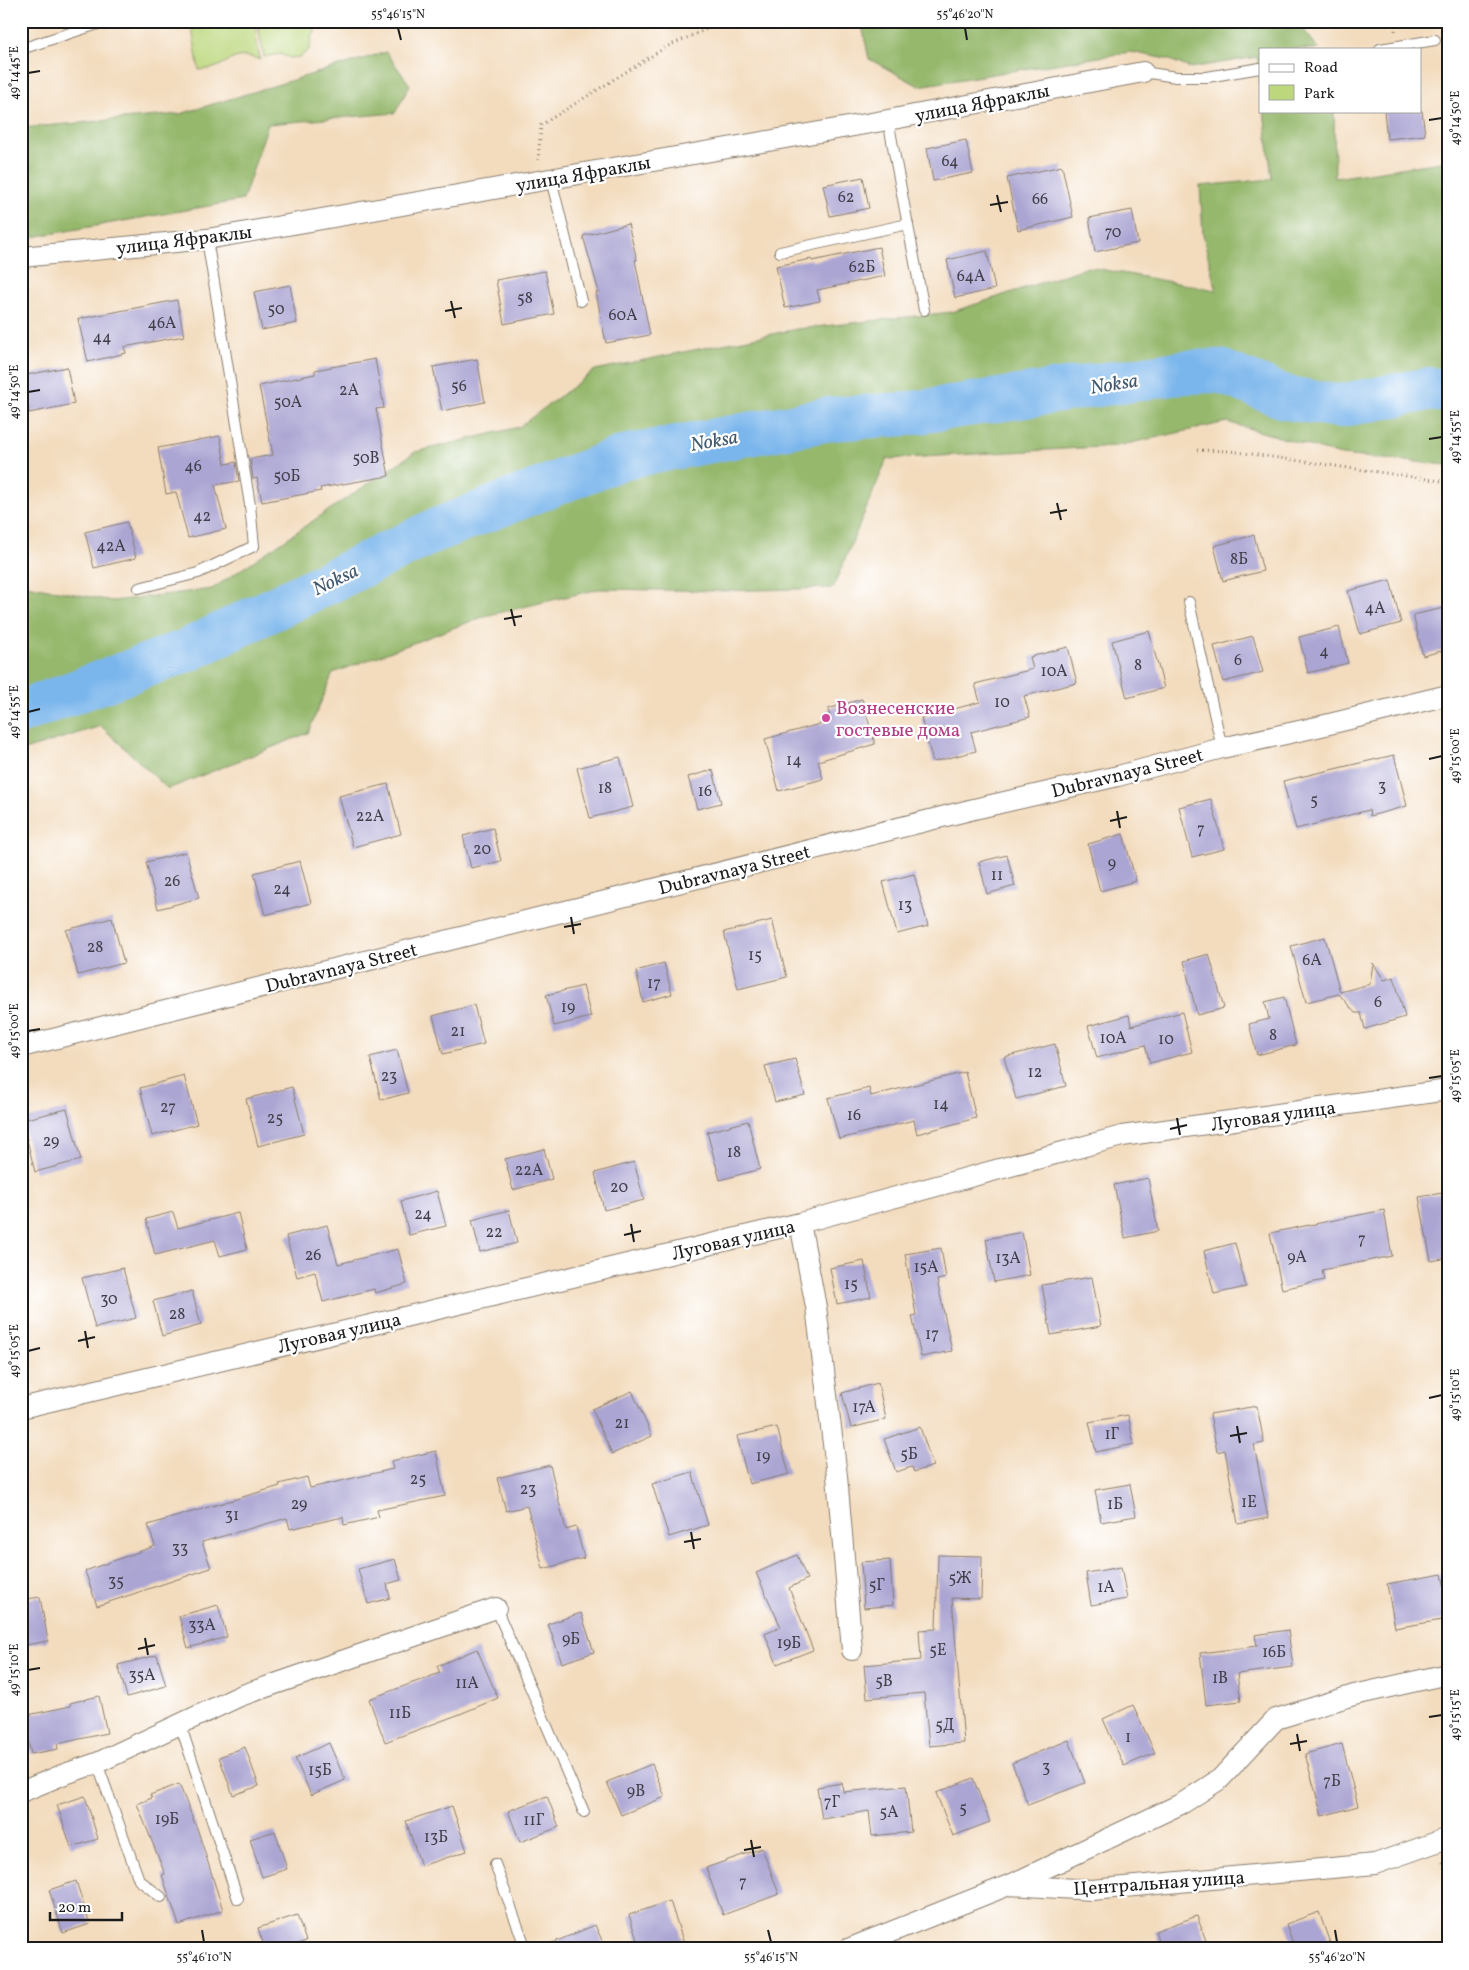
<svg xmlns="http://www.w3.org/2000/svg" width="1469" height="1970" font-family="Vollkorn,serif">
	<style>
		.green { fill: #bcd77c; stroke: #6c7a4c }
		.forest { fill: #95b86c; stroke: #586a44 }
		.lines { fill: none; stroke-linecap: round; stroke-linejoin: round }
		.river { stroke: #7ab6ec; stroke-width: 44 }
		.building { fill: #aba5d3 }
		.lane-casing { stroke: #887c6d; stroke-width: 12 }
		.street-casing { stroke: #887c6d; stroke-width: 22 }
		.path { stroke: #887c6d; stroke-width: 3; stroke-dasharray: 1 4; stroke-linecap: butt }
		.lane { stroke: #fff; stroke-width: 10 }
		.street { stroke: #fff; stroke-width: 20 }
		.ticks { fill: none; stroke: #1c1c1c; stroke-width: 2 }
		.hotel-dot { fill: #d1479c; stroke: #fff; stroke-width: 2 }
		.labels { text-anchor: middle; stroke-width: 4.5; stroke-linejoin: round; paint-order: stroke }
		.number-label { font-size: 16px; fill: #403e4a }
		.street-label { font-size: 19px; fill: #1c1c1c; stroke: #fff }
		.hotel-label { font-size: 19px; fill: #b23c85; stroke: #fff; text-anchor: start }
		.water-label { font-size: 20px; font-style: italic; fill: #425a6f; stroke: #fff }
		.neatline { fill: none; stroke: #1c1c1c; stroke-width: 2 }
		.ticks-label { font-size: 12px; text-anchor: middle; fill: #1c1c1c }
	</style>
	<rect width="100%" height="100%" fill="#fff"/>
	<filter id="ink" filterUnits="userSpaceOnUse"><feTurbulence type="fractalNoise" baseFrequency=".02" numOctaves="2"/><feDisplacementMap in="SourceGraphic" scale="10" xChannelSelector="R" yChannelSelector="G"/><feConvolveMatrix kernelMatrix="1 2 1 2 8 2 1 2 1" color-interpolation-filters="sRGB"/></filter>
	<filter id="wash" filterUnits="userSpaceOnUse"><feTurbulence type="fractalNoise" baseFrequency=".0096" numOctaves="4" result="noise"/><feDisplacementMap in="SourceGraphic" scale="20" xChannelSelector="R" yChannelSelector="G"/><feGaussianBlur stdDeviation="1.12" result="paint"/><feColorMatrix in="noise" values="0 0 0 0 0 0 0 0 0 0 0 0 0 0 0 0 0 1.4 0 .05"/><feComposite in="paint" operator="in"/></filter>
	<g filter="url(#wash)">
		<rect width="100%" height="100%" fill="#f3dcbe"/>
		<path class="green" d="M234,21H254L260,60C242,53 235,57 219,66C214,69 205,69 199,70L192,29Z
			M257,21H313L315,33L312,36L309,50L300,57L291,58L280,54L264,57Z"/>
		<path class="forest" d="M861,21H1300V25L1319,49H1260V84L1257,57L1190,68L1167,59L1130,52L919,86L869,59Z
			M386,52L410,85L395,113L268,124L243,200L21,239V128L180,114Z
			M1264,111H1334L1335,178L1447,161L1448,157V465L1341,455L1227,422L1117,446L887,459L833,588L719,591L599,589L485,616L333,673L308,733L168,789L101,726L21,751V584L112,601L212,589L415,452L519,427L595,370L797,329L952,312L1088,267L1216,290L1203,235L1200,186L1272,179Z"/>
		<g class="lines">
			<path class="river" d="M21,712L188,650L434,531L624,457L830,419L906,414L1185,372L1220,371L1287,398L1339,406L1429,389L1448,391"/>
		</g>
		<g id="blocks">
			<path class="building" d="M1384,111H1422L1425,135L1387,139Z
				M966,140L973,173L933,181L927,148Z
				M1062,166L1073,217L1018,230L1007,178Z
				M863,177L869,208L830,216L823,185Z
				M1132,210L1138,243L1095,252L1089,218Z
				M628,224L637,260H635L650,335L606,343L596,292H599L583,236Z
				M879,247L885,276L817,290L820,301L785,308L776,266L811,259L812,261Z
				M987,251L995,289L955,298L947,260Z
				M545,271L554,314L504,324L496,280Z
				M290,285L297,323L262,330L254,292Z
				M177,300L184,336L124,347L126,353L88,362L78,319Z
				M375,359L384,408L376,409L389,476L320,488L321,491L262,502L257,478L253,479L250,459L273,455L259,386L315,374V370Z
				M477,359L485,402L442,411L433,367Z
				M67,367L74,404L29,413L22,376Z
				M220,436L225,464L236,462L239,481L215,485L226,529L188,538L176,492L166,494L158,448Z
				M127,522L136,558L94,568L85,532Z
				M1254,535L1263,571L1223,581L1214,546Z
				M1390,580L1401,623L1360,634L1348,591Z
				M1448,607V649L1423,656L1413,615Z
				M1339,627L1348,663L1308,673L1299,637Z
				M1149,631L1164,688L1127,698L1112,641Z
				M1253,636L1263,672L1223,682L1214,646Z
				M1068,647L1077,683L1024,696L1030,717L971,732L976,751L933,762L921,718L980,702L975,684L1033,669L1030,657Z
				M862,699L875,744L818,761L823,779L779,791L765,739L831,721L828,709Z
				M1394,755L1407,806L1370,816L1369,810L1296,829L1283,781Z
				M620,757L633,807L590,818L577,768Z
				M713,770L721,803L697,809L688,777Z
				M388,784L401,834L353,847L339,796Z
				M1211,799L1224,849L1192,857L1179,807Z
				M493,828L501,861L471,868L463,836Z
				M1123,834L1136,881L1100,891L1088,844Z
				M186,852L199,898L158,909L146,862Z
				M1007,855L1015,886L987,894L979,862Z
				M300,861L311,903L265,915L254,873Z
				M914,874L928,926L897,934L883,882Z
				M112,918L124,963L78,975L66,930Z
				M772,920L787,977L738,989L724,932Z
				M1325,937L1340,992L1370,984L1373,963L1384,980L1394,977L1405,1017L1365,1029L1361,1013H1355L1339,994L1306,1002L1291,946Z
				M1209,954L1224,1008L1197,1015L1184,961Z
				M664,963L672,994L643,1002L636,971Z
				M583,986L591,1017L554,1026L546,995Z
				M1284,997L1296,1045L1257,1055L1249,1024L1269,1019L1265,1002Z
				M474,1005L484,1044L443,1054L433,1016Z
				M1182,1012L1192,1052L1150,1063L1145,1045L1097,1058L1088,1026L1129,1015L1131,1026Z
				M1055,1044L1066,1086L1016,1099L1004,1057Z
				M397,1050L408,1093L381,1100L370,1057Z
				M795,1059L805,1095L775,1102L765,1066Z
				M965,1072L976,1118L917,1134L914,1120L839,1139L828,1098L869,1088L871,1096Z
				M184,1076L197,1124L152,1136L140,1088Z
				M292,1087L304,1134L258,1146L246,1099Z
				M67,1109L81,1160L35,1172L22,1120Z
				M748,1121L760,1169L720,1180L707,1132Z
				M544,1149L552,1179L513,1190L505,1159Z
				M634,1162L644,1200L604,1210L595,1173Z
				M1148,1178L1158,1231L1125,1238L1114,1185Z
				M437,1191L446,1226L409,1235L401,1201Z
				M1448,1192V1258L1431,1261L1419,1197Z
				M509,1210L517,1243L480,1252L472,1220Z
				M1384,1210L1392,1256L1322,1270L1324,1280L1282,1289L1270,1233Z
				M173,1212L178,1228L238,1213L247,1249L220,1256L215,1240L155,1255L146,1219Z
				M327,1225L338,1264L398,1249L407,1284L375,1293L374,1289L323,1302L315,1272L297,1277L286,1236Z
				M1022,1232L1030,1275L994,1282L986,1239Z
				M1235,1243L1246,1287L1214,1294L1204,1251Z
				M941,1248L946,1278L937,1280L952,1351L921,1357L912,1316L916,1315L905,1254Z
				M864,1261L871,1297L837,1304L830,1268Z
				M123,1268L136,1318L95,1328L82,1278Z
				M1092,1277L1101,1326L1051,1335L1042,1285Z
				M192,1291L201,1325L162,1336L153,1301Z
				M878,1383L886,1419L851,1428L842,1393Z
				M632,1391L652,1436L612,1454L592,1409Z
				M1257,1406L1264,1443L1254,1445L1268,1518L1238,1524L1225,1450L1217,1452L1210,1414Z
				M1128,1415L1134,1444L1096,1452L1089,1422Z
				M777,1427L789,1474L749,1484L737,1436Z
				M920,1427L933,1466L914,1472L912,1467L896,1472L884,1439Z
				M436,1451L445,1496L377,1510L379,1517L344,1525L343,1517L290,1529L287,1518L202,1542L211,1568L97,1606L85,1571L155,1546L148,1525L280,1486L279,1484L307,1477L310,1488L393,1469L391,1461Z
				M550,1465L566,1530L576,1527L584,1558L543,1569L527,1506L506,1511L497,1478Z
				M692,1472L708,1525L669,1537L652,1484Z
				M1130,1484L1136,1516L1101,1522L1095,1490Z
				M797,1555L807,1579L789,1588L813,1650L777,1664L765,1634L781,1627L756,1573Z
				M938,1555L982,1556L981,1599L952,1598L964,1743L929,1746L924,1693L867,1698L864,1665L921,1660L919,1630L936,1629Z
				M395,1559L401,1580L387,1584L390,1598L368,1604L358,1569Z
				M890,1560L893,1605L864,1608L861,1562Z
				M1121,1567L1127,1599L1091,1605L1086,1573Z
				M1442,1574L1448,1603V1619L1395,1628L1387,1584Z
				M40,1597L48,1641L21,1646V1600Z
				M218,1605L227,1637L188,1648L179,1616Z
				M581,1613L594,1652L562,1663L548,1624Z
				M1288,1630L1293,1667L1237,1674L1241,1701L1206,1705L1200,1653L1257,1646L1255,1635Z
				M477,1649L498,1698L460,1714L385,1742L369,1699L440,1673L437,1666Z
				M157,1655L166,1686L127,1697L118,1665Z
				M99,1696L107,1733L57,1744L58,1749L31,1754L23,1716L71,1706L70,1703Z
				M1133,1705L1155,1753L1124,1766L1103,1719Z
				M1069,1740L1085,1783L1028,1805L1012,1763Z
				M329,1743L345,1780L311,1795L295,1758Z
				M1342,1744L1358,1806L1322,1816L1305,1754Z
				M245,1747L259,1786L233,1795L219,1757Z
				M652,1764L665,1797L621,1815L607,1782Z
				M973,1778L990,1822L953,1836L936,1793Z
				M842,1783L843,1792L906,1786L911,1832L872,1836L869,1811L822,1819L817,1787Z
				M179,1784L198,1831L223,1910L179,1925L162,1875L165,1874L137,1804L152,1798L150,1795Z
				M85,1796L98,1839L71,1847L57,1805Z
				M547,1796L559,1827L520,1842L508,1811Z
				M452,1806L467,1851L421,1866L406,1821Z
				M275,1831L287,1869L262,1877L250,1839Z
				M762,1848L779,1894L723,1915L706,1868Z
				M76,1881L90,1924L63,1933L49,1890Z
				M670,1901L684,1944L671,1949H640L629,1915Z
				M1319,1912L1332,1949H1295L1286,1924Z
				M297,1915L306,1941L284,1949H265L258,1928Z
				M1197,1916L1209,1949H1161L1155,1931Z
				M595,1925L606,1949H538Z"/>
		</g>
	</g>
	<g filter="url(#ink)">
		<use href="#blocks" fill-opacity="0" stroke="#887c6d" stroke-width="1"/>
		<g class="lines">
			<defs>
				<path id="lane" d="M21,49L107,21
					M1380,49L1435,40
					M1143,72L1176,77H1207L1260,68
					M888,120L924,310
					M551,179L581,301
					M780,252L908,224
					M139,588L198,573L254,546L250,505L207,239
					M1189,602L1222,748
					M496,1608L584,1812
					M180,1724L238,1899
					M97,1763L139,1880L161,1897
					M495,1864L526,1949"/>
				<path id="street" d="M21,257L207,239L888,120L1143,72
					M21,1047L974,809L1118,776L1222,748L1317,727L1448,695
					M800,1223L816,1307L837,1476L852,1650
					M21,1408L800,1223L1122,1136L1448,1090
					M21,1792L62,1775L97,1763L240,1696L496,1608
					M1010,1885L1183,1803L1220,1779L1276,1719L1354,1695L1448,1674
					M848,1949L1009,1885L1092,1890L1375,1864L1448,1838"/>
			</defs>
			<use href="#lane" class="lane-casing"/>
			<use href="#street" class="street-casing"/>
			<path class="path" d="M1395,31L1396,21
				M538,160L541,125L666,47L725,21
				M1197,450L1230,451L1448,482
				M1443,1862L1448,1876"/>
			<use href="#lane" class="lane"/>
			<use href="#street" class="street"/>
		</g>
	</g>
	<path class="ticks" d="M398,28L401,40M965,28L967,40M28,73L40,71M1429,120L1442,118M997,195L1001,212M990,205L1008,202M451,301L455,318M445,311L462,308M28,392L40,390M1429,439L1442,437M1057,503L1061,520M1050,513L1067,510M511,609L515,626M504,619L522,616M28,712L40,709M1429,759L1442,756M1117,811L1120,828M1110,821L1127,817M571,917L574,934M564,927L581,924M28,1031L40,1029M1429,1078L1442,1076M1177,1118L1180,1135M1170,1129L1187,1125M631,1224L634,1242M624,1235L641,1231M85,1331L88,1348M78,1341L95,1337M28,1351L40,1348M1429,1398L1442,1395M1237,1426L1240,1443M1230,1436L1247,1433M691,1532L694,1549M684,1542L701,1539M145,1638L148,1655M138,1649L155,1645M28,1670L40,1668M1429,1717L1442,1715M1297,1734L1300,1751M1290,1744L1307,1741M751,1840L754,1857M744,1850L761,1847M202,1930L204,1942M768,1930L771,1942M1335,1930L1337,1942"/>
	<circle class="hotel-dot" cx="826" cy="718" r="5"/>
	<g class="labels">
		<g class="number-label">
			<text x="950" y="166">64</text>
			<text x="846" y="202">62</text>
			<text x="1040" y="204">66</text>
			<text x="1113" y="237">70</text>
			<text x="862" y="272">62Б</text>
			<text x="971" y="281">64А</text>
			<text x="525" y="303">58</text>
			<text x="276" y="314">50</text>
			<text x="623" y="320">60А</text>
			<text x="162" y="328">46А</text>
			<text x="102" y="342">44</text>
			<text x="459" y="391">56</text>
			<text x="349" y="395">2А</text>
			<text x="288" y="407">50А</text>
			<text x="366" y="463">50В</text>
			<text x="193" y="471">46</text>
			<text x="287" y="481">50Б</text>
			<text x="202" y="521">42</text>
			<text x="111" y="551">42А</text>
			<text x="1239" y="564">8Б</text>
			<text x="1375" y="613">4А</text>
			<text x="1324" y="656">4</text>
			<text x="1238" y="665">6</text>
			<text x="1138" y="670">8</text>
			<text x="1054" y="676">10А</text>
			<text x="1002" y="707">10</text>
			<text x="794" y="765">14</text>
			<text x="1382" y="791">3</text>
			<text x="605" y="793">18</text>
			<text x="705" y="796">16</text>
			<text x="1314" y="805">5</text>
			<text x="370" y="821">22А</text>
			<text x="1201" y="834">7</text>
			<text x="482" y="854">20</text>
			<text x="1112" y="868">9</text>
			<text x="997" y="880">11</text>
			<text x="172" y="886">26</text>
			<text x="282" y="894">24</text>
			<text x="905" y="910">13</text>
			<text x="95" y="952">28</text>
			<text x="755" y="960">15</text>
			<text x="1312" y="965">6А</text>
			<text x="654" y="988">17</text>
			<text x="1378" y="1007">6</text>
			<text x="568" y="1012">19</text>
			<text x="458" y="1036">21</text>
			<text x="1273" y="1040">8</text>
			<text x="1113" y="1043">10А</text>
			<text x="1166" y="1044">10</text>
			<text x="1035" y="1077">12</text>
			<text x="389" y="1081">23</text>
			<text x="941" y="1109">14</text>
			<text x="168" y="1112">27</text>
			<text x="854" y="1120">16</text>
			<text x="275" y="1123">25</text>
			<text x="51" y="1146">29</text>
			<text x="734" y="1157">18</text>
			<text x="529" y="1175">22А</text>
			<text x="619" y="1192">20</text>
			<text x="423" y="1219">24</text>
			<text x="494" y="1237">22</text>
			<text x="1362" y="1244">7</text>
			<text x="313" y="1260">26</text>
			<text x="1297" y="1262">9А</text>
			<text x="1008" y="1263">13А</text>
			<text x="926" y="1272">15А</text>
			<text x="851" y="1289">15</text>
			<text x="109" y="1304">30</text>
			<text x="177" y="1319">28</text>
			<text x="932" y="1339">17</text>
			<text x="864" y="1412">17А</text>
			<text x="622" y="1428">21</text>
			<text x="1112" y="1439">1Г</text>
			<text x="909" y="1459">5Б</text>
			<text x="763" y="1461">19</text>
			<text x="418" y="1484">25</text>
			<text x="528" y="1494">23</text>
			<text x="1249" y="1507">1Е</text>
			<text x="299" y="1509">29</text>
			<text x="1115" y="1509">1Б</text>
			<text x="232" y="1520">31</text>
			<text x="180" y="1553">33</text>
			<text x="960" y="1583">5Ж</text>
			<text x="116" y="1586">35</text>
			<text x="877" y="1590">5Г</text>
			<text x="1106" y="1592">1А</text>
			<text x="202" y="1630">33А</text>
			<text x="571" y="1644">9Б</text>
			<text x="789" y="1648">19Б</text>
			<text x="938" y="1655">5Е</text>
			<text x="1274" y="1657">16Б</text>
			<text x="142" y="1680">35А</text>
			<text x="1220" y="1683">1В</text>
			<text x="884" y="1686">5В</text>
			<text x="467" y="1688">11А</text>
			<text x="400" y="1718">11Б</text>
			<text x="945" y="1730">5Д</text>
			<text x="1128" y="1742">1</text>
			<text x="1046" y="1772">3</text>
			<text x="320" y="1775">15Б</text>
			<text x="1332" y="1786">7Б</text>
			<text x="636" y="1796">9В</text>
			<text x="832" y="1807">7Г</text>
			<text x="963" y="1813">5</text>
			<text x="889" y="1817">5А</text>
			<text x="167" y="1824">19Б</text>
			<text x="534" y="1825">11Г</text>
			<text x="436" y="1842">13Б</text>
			<text x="743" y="1887">7</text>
		</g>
		<g class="street-label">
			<text transform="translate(982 102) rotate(-11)" y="7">улица Яфраклы</text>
			<text transform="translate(583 173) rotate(-10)" y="7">улица Яфраклы</text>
			<text transform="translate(184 239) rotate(-7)" y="7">улица Яфраклы</text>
			<text transform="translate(1127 772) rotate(-14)" y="7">Dubravnaya Street</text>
			<text transform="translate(734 869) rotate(-14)" y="7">Dubravnaya Street</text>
			<text transform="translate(341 967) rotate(-14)" y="7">Dubravnaya Street</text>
			<text transform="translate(1273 1115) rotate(-8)" y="7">Луговая улица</text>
			<text transform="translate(733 1239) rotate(-13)" y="7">Луговая улица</text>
			<text transform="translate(339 1332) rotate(-13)" y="7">Луговая улица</text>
			<text transform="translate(1159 1882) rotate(-4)" y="7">Центральная улица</text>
		</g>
		<g class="hotel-label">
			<text x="836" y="714">Вознесенские<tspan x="836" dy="22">гостевые дома</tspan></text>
		</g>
		<g class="water-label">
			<text transform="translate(1114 383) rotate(-9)" y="7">Noksa</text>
			<text transform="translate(714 440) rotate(-10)" y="7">Noksa</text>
			<text transform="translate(335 579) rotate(-26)" y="7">Noksa</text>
		</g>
	</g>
	<rect width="1469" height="1970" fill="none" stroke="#fff" stroke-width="55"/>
	<rect x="1259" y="48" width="162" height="65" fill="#ffffff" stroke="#a4a4a4"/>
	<rect x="1269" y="64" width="25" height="8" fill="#ffffff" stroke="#a4a4a4"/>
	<text x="1304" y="72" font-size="15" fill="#1c1c1c">Road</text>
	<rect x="1269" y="85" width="25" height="15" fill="#bcd77c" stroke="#a4a4a4"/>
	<text x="1304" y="98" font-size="15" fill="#1c1c1c">Park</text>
	<path d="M50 1912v8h72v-8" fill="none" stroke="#1c1c1c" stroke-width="2.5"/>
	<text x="58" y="1912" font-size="15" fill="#1c1c1c" stroke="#ffffff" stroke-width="4" paint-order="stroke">20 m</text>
	<rect x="28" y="28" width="1414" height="1914" class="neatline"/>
	<g class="ticks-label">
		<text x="398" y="18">55°46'15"N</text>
		<text x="965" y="18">55°46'20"N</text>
		<text transform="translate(14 73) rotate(-90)" y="4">49°14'45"E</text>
		<text transform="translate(1455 118) rotate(-90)" y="4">49°14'50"E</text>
		<text transform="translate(14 392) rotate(-90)" y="4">49°14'50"E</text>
		<text transform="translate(1455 437) rotate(-90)" y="4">49°14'55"E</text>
		<text transform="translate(14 712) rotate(-90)" y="4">49°14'55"E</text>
		<text transform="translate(1455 756) rotate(-90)" y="4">49°15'00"E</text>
		<text transform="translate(14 1031) rotate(-90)" y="4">49°15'00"E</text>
		<text transform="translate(1455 1076) rotate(-90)" y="4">49°15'05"E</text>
		<text transform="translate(14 1351) rotate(-90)" y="4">49°15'05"E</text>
		<text transform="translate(1455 1395) rotate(-90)" y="4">49°15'10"E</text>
		<text transform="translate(14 1670) rotate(-90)" y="4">49°15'10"E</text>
		<text transform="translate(1455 1715) rotate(-90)" y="4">49°15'15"E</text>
		<text x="204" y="1961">55°46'10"N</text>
		<text x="771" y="1961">55°46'15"N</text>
		<text x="1337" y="1961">55°46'20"N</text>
	</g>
</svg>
